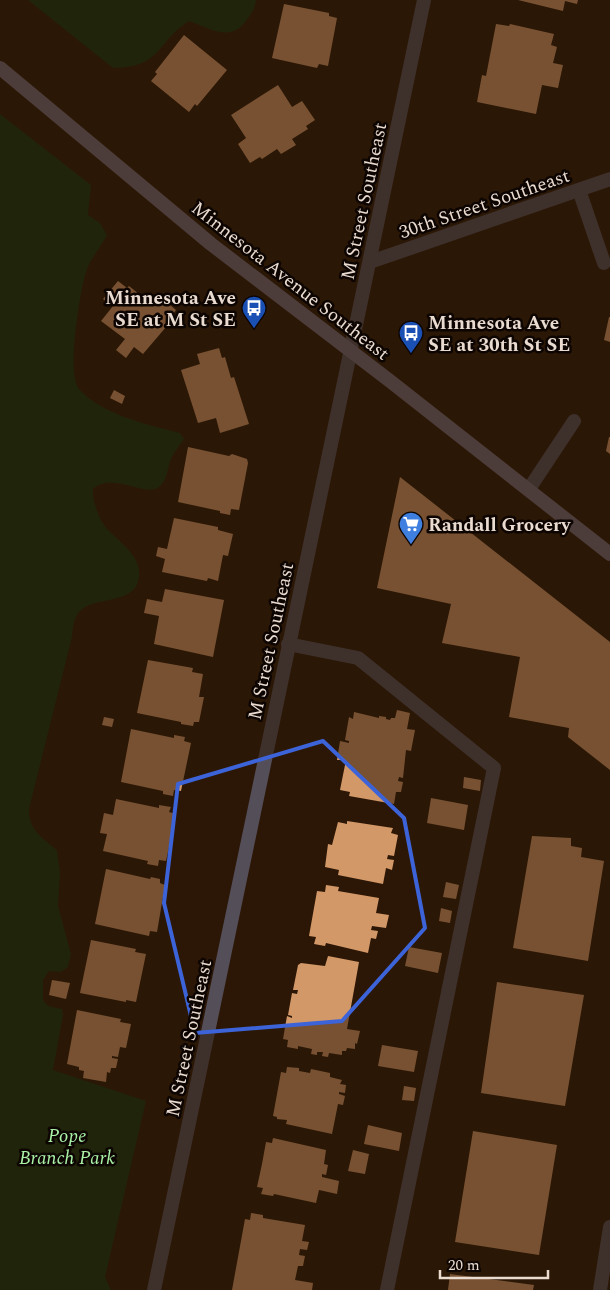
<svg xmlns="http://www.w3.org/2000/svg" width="610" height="1290" font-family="Spectral,serif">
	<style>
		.green { fill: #133312 }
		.building { fill: #d39868 }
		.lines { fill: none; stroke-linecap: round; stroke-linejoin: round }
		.service { stroke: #544e59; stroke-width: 14 }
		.minor { stroke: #544e59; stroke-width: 14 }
		.secondary { stroke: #74697a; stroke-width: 14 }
		.marked { fill: none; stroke: #3c63d7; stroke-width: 4; stroke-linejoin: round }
		.labels { text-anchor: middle; stroke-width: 5; stroke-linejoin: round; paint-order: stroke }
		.street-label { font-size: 19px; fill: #eadbd0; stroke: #0d0502 }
		.poi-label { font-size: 19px; font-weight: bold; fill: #eadbd0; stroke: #0d0502; text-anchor: start }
		.park-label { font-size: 19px; font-style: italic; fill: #a9f2a6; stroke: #0d0502 }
	</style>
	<rect width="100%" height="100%" fill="#2c1706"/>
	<path class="green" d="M28,0H256C255,9 251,14 246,21C230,43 209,28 189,21C155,43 163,67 113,68Z
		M0,114L91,185L88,215L100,223L107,235C101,247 90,259 86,272C80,292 66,374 79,389C101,414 148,425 180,433L184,439C180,445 174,452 171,459C167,469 168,479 159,487C146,498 113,471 93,489C92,498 97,513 102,522C113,540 142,552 139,577C135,608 91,593 77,615C73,622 73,629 72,637L29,809C29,831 42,837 57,850L60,873L58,906L71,954L68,967L61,972L49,971L43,980V1000L48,1006L62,1009L63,1015L53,1070L146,1101L105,1277L111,1290H0Z"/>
	<path class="building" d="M518,0H578L577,4L565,1L563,11Z
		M284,4L329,13V16L337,18L328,66L319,64L317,68L272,58Z
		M496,24L509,26L510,24L554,34L551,45L557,47L553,63L563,65L558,88L542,85L536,114L477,102L482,75L486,76Z
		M184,35L227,70L197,106L195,104L189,112L151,81L157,74L155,72Z
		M278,85L292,107L302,101L315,120L306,126L308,129L292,139L296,145L281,154L277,149L262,159L260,157L250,163L238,144L246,138L231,115Z
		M118,281L127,288L129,286L144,298L148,293L154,297L156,293L176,310L170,318L172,320L143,354L134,347L126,358L116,350L125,339L101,321L113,306L103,299Z
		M609,317H610V342L604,340Z
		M219,348L222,358L225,357L231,378L234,377L249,424L220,433L216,418L198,423L181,370L200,364L197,354Z
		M114,390L125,396L122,404L110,398Z
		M609,437H610V454L606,451Z
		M188,447L229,456L232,454L247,459L248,463L239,510L231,509L230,515L220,513V511L178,502Z
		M400,477L610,642V770L568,737L569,728L509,717L520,657L442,643L451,604L377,588Z
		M174,518L218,527V530L233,534L228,556L223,555L218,581L208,578L207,581L162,572L165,559L156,556L158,547L167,549Z
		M165,589L224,600L213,657L154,644L159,616L144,613L147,599L162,602Z
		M148,660L193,668L192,672L203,674L199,697H204L199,722H194L193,726L181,724V722L137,713Z
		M397,710L410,713L407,729L415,730L411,751L406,750L403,778L399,777L398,781L403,782L401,792H396L394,804L349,796L350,792L340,790L346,760H337L340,741L349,743V741L345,740L349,717L353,719L354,712L379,718V716L386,717V719L390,720L391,718H395Z
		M104,717L114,719L112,727L102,725Z
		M131,729L174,738V735L185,737L184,741L191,743L181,791L174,790L173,796L163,794V791L121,782Z
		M464,777L481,780L480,791L463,788Z
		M431,798L468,805L464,830L427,823Z
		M116,799L159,808V805L171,807L169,812L176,814L166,861L159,860L158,866L147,864L148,861L103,851L107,834L100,833L104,813L113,815Z
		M347,821L393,828L391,833L398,835L394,856L388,855L387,859L394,860L392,870L386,868L383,884L338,875L339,870L325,867L328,844L332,845L338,822L347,824Z
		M532,836L571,838V846L582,848L581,857L604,861L588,961L513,948Z
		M106,869L150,879L151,877L160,879V883L165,885L157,932L150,931L149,936L95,924Z
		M446,882L459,885L456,899L443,897Z
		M326,885L339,887L338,891L379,898L376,913L389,915L386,928L372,926L371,930L378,931L376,939L371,938L368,953L326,943L325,946L314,944L316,937L309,936L317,891L325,892Z
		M441,908L452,911L450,923L439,921Z
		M91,940L136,949L135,952L146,954L136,1002L126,1000V1002L80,993Z
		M409,947L442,953L438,973L405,966Z
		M328,956L359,962L347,1029L360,1031L357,1044L355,1043V1049L347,1048L346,1051H342V1055L329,1053L328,1057L322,1056L323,1052H317V1055L311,1054L312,1049L298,1046V1049L287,1047L288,1040L283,1039L287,1016L292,1018V1016L288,1015L292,993L297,994L298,990H293L298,965L301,963L325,966Z
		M52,980L70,983L66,999L49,995Z
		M497,982L584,995L565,1106L481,1093Z
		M77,1010L121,1019L120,1022L131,1024L126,1048L120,1047L118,1057L112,1056V1058L118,1059L116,1068H111L110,1073L107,1072L106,1082L83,1078L84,1071L79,1070V1067L67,1064Z
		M382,1045L418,1051L414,1072L378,1066Z
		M287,1067L299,1068V1071L310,1073L311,1069L330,1073V1077L342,1080L340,1084L346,1085L345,1093L339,1092V1094L345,1096L343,1105L338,1104L332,1134L286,1124L287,1120L277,1119V1117L273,1116L281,1072L286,1073Z
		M404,1086L416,1088L414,1101L402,1100Z
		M368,1125L402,1133L399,1151L364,1144Z
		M473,1131L557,1145L539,1255L455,1242Z
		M273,1138L326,1150L324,1164L328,1165L326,1175L322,1174V1177L339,1181L337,1194L319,1190L316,1203L274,1194L273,1196L261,1194L263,1188L257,1187L262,1164L266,1142L272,1143Z
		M353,1150L369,1154L365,1174L348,1171Z
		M251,1213L263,1215V1218L305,1225L302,1241L309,1242L307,1250L300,1249L299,1255L305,1256L303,1266H298L295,1280L313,1283L312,1290H232L245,1219L250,1220Z
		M450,1274L534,1285L533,1290H448Z"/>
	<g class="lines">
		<path class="service" d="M579,190L604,263
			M529,489L574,421
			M288,644L358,658L494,768L387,1290"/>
		<path class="minor" d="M370,262L610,179
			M154,1290L424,0
			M600,1290L610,1227"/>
		<path class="secondary" d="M0,68L211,244L390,381L610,554"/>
	</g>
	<path d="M0 0H610V1290H0ZM323,741L404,818L425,928L342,1021L195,1033L164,903L178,784Z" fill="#2c1706" fill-opacity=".55" fill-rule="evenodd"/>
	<path class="marked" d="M323,741L404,818L425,928L342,1021L195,1033L164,903L178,784Z"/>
	<defs>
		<symbol id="bus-pin" viewBox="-11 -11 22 30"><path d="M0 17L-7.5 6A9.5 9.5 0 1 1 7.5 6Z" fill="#1a4fb4" stroke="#0d0502"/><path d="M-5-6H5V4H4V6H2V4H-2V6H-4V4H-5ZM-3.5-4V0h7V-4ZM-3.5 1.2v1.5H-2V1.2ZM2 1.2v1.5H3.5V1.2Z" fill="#fff"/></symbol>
		<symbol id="supermarket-pin" viewBox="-11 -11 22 30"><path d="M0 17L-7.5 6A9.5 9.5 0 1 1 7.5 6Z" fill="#3f7fe0" stroke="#0d0502"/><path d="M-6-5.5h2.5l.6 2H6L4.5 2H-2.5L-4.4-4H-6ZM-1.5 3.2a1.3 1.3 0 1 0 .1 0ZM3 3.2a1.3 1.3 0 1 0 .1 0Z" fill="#fff"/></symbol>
	</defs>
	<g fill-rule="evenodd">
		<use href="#bus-pin" x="240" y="294" width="28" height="38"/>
		<use href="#bus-pin" x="397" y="319" width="28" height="38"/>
		<use href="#supermarket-pin" x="397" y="510" width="28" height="38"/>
	</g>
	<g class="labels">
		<g class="street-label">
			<text transform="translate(363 201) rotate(-78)" y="7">M Street Southeast</text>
			<text transform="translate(484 203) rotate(-19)" y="7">30th Street Southeast</text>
			<text transform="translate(291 280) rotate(38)" y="7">Minnesota Avenue Southeast</text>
			<text transform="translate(270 641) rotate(-78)" y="7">M Street Southeast</text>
			<text transform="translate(188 1038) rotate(-78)" y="7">M Street Southeast</text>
		</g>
		<g class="poi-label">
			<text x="236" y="304" text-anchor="end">Minnesota Ave<tspan x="236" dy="22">SE at M St SE</tspan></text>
			<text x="428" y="329">Minnesota Ave<tspan x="428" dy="22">SE at 30th St SE</tspan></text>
			<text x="428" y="531">Randall Grocery</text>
		</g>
		<g class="park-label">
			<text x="67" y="1142">Pope<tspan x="67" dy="22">Branch Park</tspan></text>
		</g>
	</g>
	<path d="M440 1270v8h108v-8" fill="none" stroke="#eadbd0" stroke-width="2.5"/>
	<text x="448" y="1270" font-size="15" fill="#eadbd0" stroke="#0d0502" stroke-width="4" paint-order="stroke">20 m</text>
</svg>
